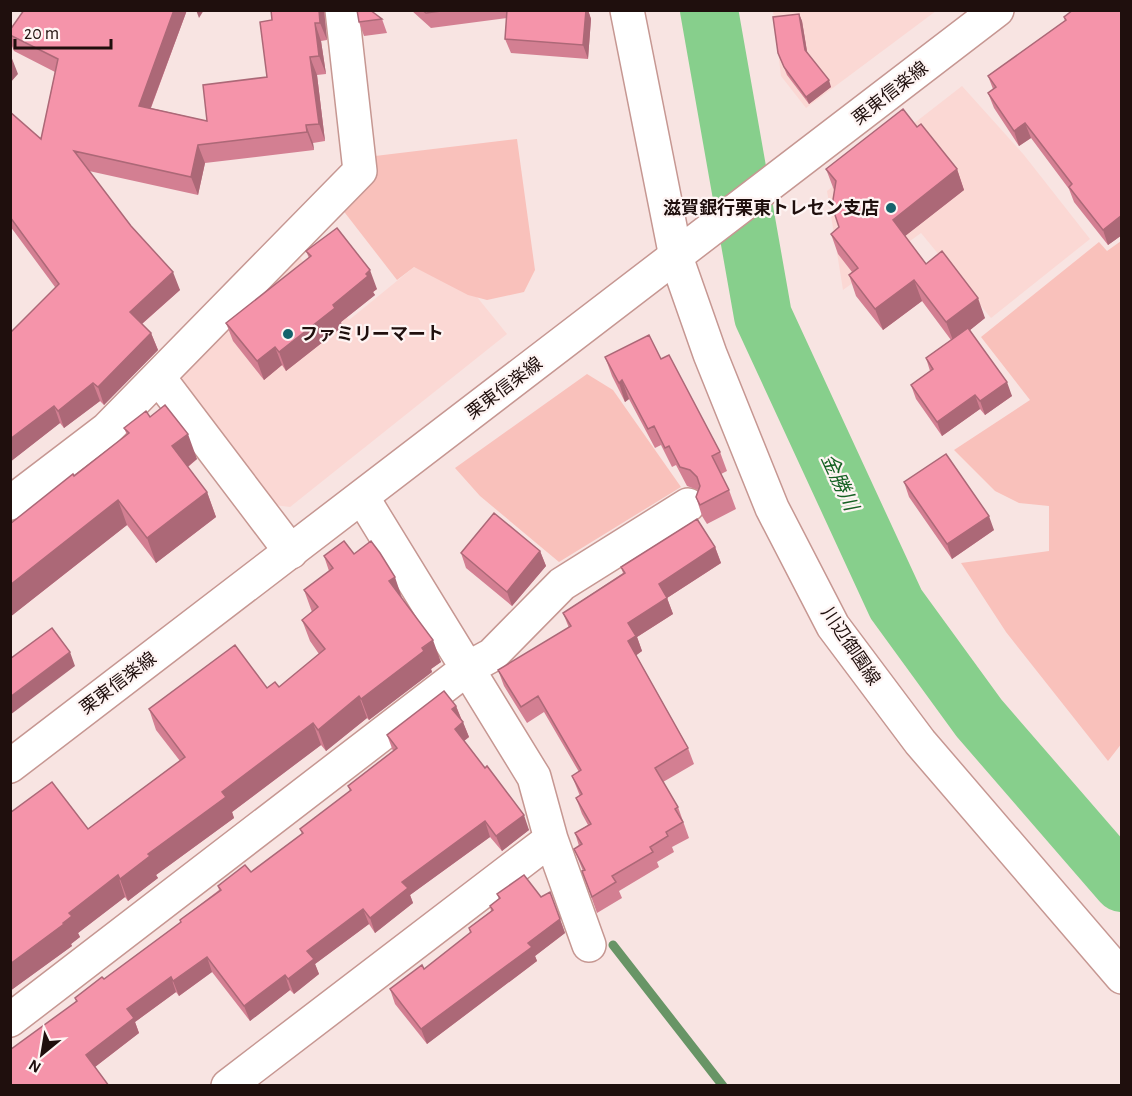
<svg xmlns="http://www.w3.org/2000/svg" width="1132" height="1096" font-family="'Alegreya Sans','Noto Sans JP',sans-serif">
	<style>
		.built { fill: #fbd8d4 }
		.green { fill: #f9c1bb }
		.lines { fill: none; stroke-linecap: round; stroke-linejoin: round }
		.stream { stroke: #689566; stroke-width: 9 }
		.river { stroke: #87cf8c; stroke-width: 58 }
		.street-casing { stroke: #c69792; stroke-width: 36 }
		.secondary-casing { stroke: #c69792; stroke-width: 36 }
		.primary-casing { stroke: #c69792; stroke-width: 36 }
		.street { stroke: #fff; stroke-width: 33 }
		.secondary { stroke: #fff; stroke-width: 33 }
		.primary { stroke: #fff; stroke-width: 33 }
		.wall { fill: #d37f92 }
		.shaded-wall { fill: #ac6877 }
		.building { fill: #f594aa; stroke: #ac6877; stroke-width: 1.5 }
		.poi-dot { fill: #15636c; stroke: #fef4f3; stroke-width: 2 }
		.labels { text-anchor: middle; stroke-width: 4.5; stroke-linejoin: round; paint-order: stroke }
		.street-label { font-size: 18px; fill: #1f0f0d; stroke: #fef4f3 }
		.poi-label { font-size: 18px; font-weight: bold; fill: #1f0f0d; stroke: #fef4f3; text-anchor: end }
		.water-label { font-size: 20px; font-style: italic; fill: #156123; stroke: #fef4f3 }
	</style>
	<rect width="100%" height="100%" fill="#f8e4e2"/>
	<path class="built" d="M773,11H936L806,108L781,76Z
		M962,86L1024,155L1090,239L991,318L921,233L843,290L827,191Z
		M298,255L349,320L414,267L477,297L507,334L290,507L274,505L182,386L183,372Z"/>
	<path class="green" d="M517,139L535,270L524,292L487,300L468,295L414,267L397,280L342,209L374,175L375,156Z
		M1121,241L1122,743L1108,761L1006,632L961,563L1049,551V506L1019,503L995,491L954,450L1030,400L981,337L1099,242L1107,251Z
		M587,374L613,390L681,487L559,562L480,496L455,468Z"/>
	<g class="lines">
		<path class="stream" d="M613,945L723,1086"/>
		<path class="river" d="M709,10L763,316L896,604L979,718L1122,883"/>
		<defs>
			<path id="street" d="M159,378L291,552
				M10,503L107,429L360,171L342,10
				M551,839L589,945
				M10,1020L468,668L492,655L562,584L688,505
				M228,1086L551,839L534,777L362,497"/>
			<path id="secondary" d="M627,10L676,257L710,354L772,508L833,626L920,742L1122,977"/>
			<path id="primary" d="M10,766L997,10"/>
		</defs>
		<use href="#street" class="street-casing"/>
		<use href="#secondary" class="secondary-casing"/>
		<use href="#primary" class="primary-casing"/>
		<use href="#street" class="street"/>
		<use href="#secondary" class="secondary"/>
		<use href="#primary" class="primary"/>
	</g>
	<path class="wall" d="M24,10H187L151,108L207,121L267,77L272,20L324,10L327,40L321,41L326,74L317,75L325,141L313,143L314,150L205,163L198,195L89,171L180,290L142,324L151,333L158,350L104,405L100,401L64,428L60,423L10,462L55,287L10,226V112L41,139L55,72L14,51L10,41V30Z
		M411,10H588L591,19L588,59L511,53L505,39L507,18L431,28Z
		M1122,10V235L1108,245L1074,202L1069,189L1031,138L1019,146L994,108L988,93L993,89L988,76L1065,21L1064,17Z
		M799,14L802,21L807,52L831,87L809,104L787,75L778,53Z
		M382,19L387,33L364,36L359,22Z
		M917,127L957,169L964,190L905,236L926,264L985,318L970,330L1012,396L985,415L980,409L942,436L916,399L911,385L930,371L926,358L951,340L922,301L883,330L856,296L849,275L852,272L838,254L831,234L839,227L834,190L826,169Z
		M306,251L377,289L373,292L375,295L341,322L342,327L286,371L282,365L264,380L233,341L226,323L309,258Z
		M605,357L661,359L720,452L727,471L721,474L729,490L736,509L707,524L702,516L696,497L698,490L687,486L676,465L672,467L661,445L655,448L629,399L625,402L612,376Z
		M150,417L197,459L188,467L207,492L216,517L156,563L127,525L10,617V524L127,435L124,428Z
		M904,482L994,530L952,559L909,497Z
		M715,547L721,563L667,598L673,614L637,637L642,651L636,655L688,748L694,764L663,782L678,807L689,838L672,847L674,852L657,862L659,867L619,891L622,898L597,913L582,871H583L574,849L579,846L575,833L588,825L582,814L576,798L580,796L572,776L579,772L544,712L527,723L504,686L498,670L569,628L563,613L623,573L621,567Z
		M540,551L546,566L512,606L466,568L461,553Z
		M354,554L402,599L441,662L431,669L432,672L369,720L367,718L326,751L321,745L232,812L234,818L156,875L158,878L128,901L125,897L78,933L80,937L71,944L72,946L10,991L88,829L180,761L156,730L149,709L279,687L319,654L310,641L302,620L312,612L304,590L329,571L324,556Z
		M456,706L469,737L464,741L529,830L502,851L490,837L410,895L413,903L375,933L369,924L315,964L319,974L294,994L290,990L250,1021L212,972L179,996L176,992L135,1022L139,1033L95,1067L10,1086L76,1001L75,998L104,979L181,923L180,920L219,890L218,886L251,872L302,834L300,829L350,791L348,786L393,751L387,735Z
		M550,892L565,933L535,956L537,961L427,1044L395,1004L390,989L424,969L470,933L469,928L491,911L490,906L499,899L497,894L541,897Z"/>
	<path class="shaded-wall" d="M174,10H187L145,123L139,106Z
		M196,10H204L199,18Z
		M319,10H324L327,40L320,23Z
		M586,10H588L591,19L588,59L583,45Z
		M799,14L802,21L808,57L805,50Z
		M315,23L321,41L326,74L319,56Z
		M11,56L18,74L10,83V57Z
		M310,57L317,75L325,141L319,124Z
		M829,80L831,87L809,104L806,97Z
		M1025,123L1031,138L1019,146L1014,131Z
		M306,125L313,143L314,150L307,132Z
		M198,145L205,163L198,195L191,177Z
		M957,169L964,190L900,240L893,220Z
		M1122,215V235L1108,245L1103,230Z
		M370,270L377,289L373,292L375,295L341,322L342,327L286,371L279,352Z
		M173,272L180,290L136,329L130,312Z
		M914,280L922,301L883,330L875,309Z
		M978,298L985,318L954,343L946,322Z
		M151,333L158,350L104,405L98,387Z
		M275,347L282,365L264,380L257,361Z
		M622,380L629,399L625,402L619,383Z
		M1007,382L1012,396L985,415L980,401Z
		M93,383L100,401L64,428L58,411Z
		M975,395L980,409L942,436L937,422Z
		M54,406L60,423L10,462V439Z
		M188,434L197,459L181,472L172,446Z
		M207,492L216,517L156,563L147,538Z
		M118,500L127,525L10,617V585Z
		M989,516L994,530L952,559L947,544Z
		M715,547L721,563L667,598L673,614L637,637L642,651L634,657L628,641V623L659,584Z
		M540,551L546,566L512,606L507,592Z
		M395,577L402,598L389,581Z
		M433,640L441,662L431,669L432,672L369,720L361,699Z
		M70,652L75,666L10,715V697Z
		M359,696L367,718L326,751L318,730Z
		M456,706L462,721L452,709Z
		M463,722L469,737L460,744L455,729Z
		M313,723L321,745L232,812L234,818L156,875L158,878L128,901L120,879L148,854L222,792Z
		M524,815L529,830L502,851L496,836Z
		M485,821L490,837L410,895L413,903L375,933L370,918L402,882Z
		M118,875L125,897L78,933L80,937L71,944L72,946L10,991V964L63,923L69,913Z
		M363,909L369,924L315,964L319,974L294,994L288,979L307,951Z
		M560,919L565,933L535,956L537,961L427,1044L421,1029L528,943Z
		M207,957L212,972L179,996L173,981Z
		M285,975L290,990L250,1021L244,1006Z
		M171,977L176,992L135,1022L139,1033L91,1070L86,1055L127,1009Z"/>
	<path class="building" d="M24,10H174L139,106L207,121L203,85L267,77L260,22L272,20L271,10H319L320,23H315L319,56L310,57L319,124L306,125L307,132L198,145L191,177L74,151L131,226L173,272L130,312L151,333L98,387L93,383L58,411L54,406L10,439V333L59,284L10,217V112L41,139L58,59L10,35V30Z
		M357,10H370L382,19L359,22Z
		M422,10H449L426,13Z
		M507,10H586L583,45L505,39Z
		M1073,10H1122V215L1103,230L1069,187L1072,184L1025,123L1014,131L988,93L996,87L988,76L1066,20L1064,17Z
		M799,14L805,50L829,80L806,97L784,67L778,53L773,17Z
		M903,109L917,127L921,124L957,169L893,220L926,264L942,251L978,298L946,322L914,280L875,309L849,275L858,268L831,234L839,227L832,206L836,181L826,169Z
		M337,228L370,270L366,274L368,276L333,305L335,308L279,352L275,347L257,361L226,323L311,256L306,251Z
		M968,328L1007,382L980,401L975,395L937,422L911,385L933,369L926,358Z
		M649,335L661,359L669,355L720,452L712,456L729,490L700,505L696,497L700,486L697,477L690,470L680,467L669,446L665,448L654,426L648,429L622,380L619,383L605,357Z
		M165,405L188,434L172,446L207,492L147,538L118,500L10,585V524L73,474L74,476L129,433L124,428L146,411L150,417Z
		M946,454L989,516L947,544L904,482Z
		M494,513L540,551L507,592L461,553Z
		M697,519L715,547L659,584L667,598L628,623L636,636L628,641L688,748L655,768L678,807L675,809L683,822L666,832L668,836L650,847L653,852L612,876L616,882L592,897L582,871L585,870L574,849L582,844L575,833L591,824L576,798L582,794L572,776L581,770L538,696L521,707L498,670L571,626L563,613L625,573L621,567Z
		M344,541L354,554L371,541L380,553L395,577L389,581L433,640L422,648L424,651L361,699L359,696L318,730L313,723L222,792L226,797L148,854L150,856L120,879L118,875L69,913L72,916L63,923L64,924L10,964V813L52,782L88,829L185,757L149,709L235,645L267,688L275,682L279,687L325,649L302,620L318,607L304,590L333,568L324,556Z
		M52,628L70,652L10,697V659Z
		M444,691L456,706L452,709L463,722L455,729L485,768L487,766L524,815L496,836L485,821L402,882L408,888L370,918L363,909L307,951L314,959L288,979L285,975L244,1006L207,957L173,981L171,977L127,1009L134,1018L86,1055L109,1086H10V1050L77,1001L75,998L102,977L104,979L181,922L180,920L221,890L218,886L245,865L251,872L303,833L300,829L351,790L348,786L397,748L387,735Z
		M524,875L541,897L550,892L560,919L528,943L532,947L421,1029L390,989L422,965L424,969L471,932L469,928L493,910L490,906L500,898L497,894Z"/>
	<g class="poi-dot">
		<circle cx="891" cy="208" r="6"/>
		<circle cx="288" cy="334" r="6"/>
	</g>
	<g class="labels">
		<g class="street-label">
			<text transform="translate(890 93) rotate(-38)" y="6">栗東信楽線</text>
			<text transform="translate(504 388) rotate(-37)" y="6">栗東信楽線</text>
			<text transform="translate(851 646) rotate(56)" y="6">川辺御園線</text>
			<text transform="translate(118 683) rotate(-37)" y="6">栗東信楽線</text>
		</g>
		<g class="poi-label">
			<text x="879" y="214">滋賀銀行栗東トレセン支店</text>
			<text x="300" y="340" text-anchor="start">ファミリーマート</text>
		</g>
		<g class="water-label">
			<text transform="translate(840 482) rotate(65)" y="7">金勝川</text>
		</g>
	</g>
	<rect width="1132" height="1096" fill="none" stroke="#1f0f0d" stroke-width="24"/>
	<g transform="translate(42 1054) rotate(210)" stroke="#fef4f3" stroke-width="4.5" paint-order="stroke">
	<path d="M0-4.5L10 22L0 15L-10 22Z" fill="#1f0f0d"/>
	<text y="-9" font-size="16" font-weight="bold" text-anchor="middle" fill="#1f0f0d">N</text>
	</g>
	<path d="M15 39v9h96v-9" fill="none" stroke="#1f0f0d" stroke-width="3"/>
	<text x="24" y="39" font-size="18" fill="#1f0f0d" stroke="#fef4f3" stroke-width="4.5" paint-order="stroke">20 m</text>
</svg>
